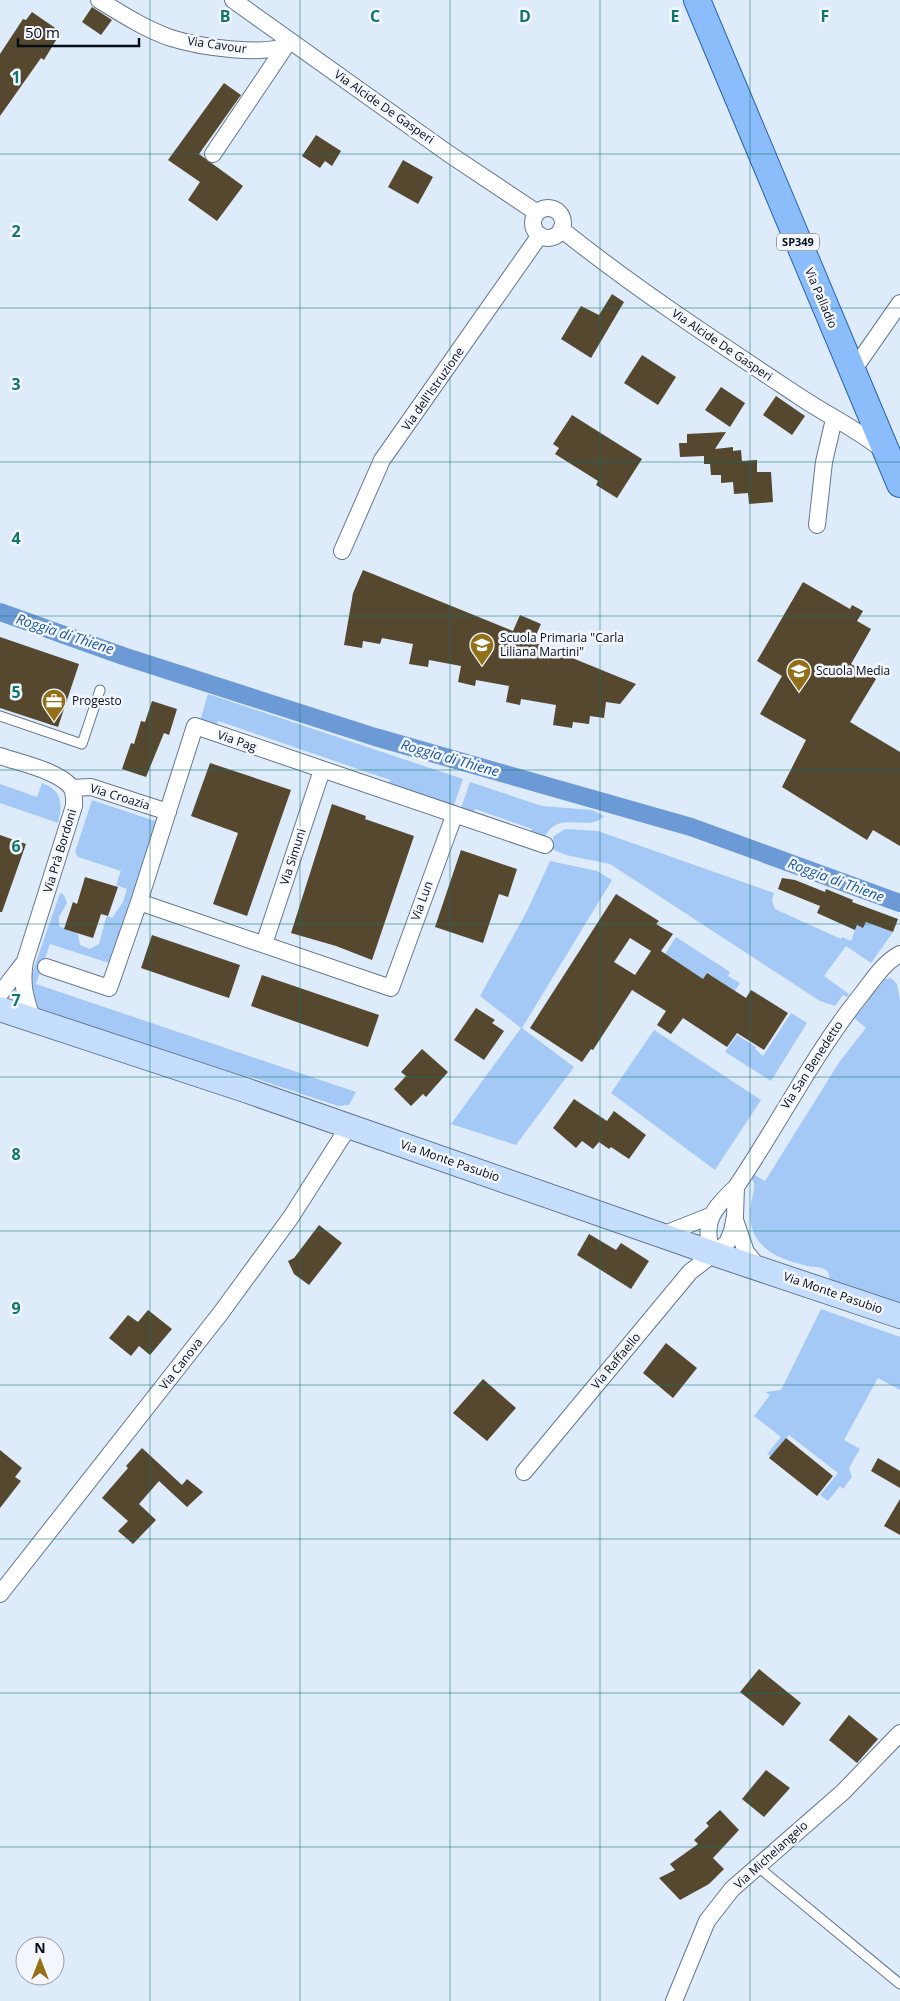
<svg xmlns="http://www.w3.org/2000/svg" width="900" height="2001" font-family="'Open Sans',sans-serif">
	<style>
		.green { fill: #a5c9f7 }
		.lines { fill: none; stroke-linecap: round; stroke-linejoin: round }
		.canal { stroke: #6c9ad6; stroke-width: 18 }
		.building { fill: #55482e; fill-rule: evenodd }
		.service-casing { stroke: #64768e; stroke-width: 11 }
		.minor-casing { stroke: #64768e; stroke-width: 18 }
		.secondary-casing { stroke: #64768e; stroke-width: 26 }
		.primary-casing { stroke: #2a63a9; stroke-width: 28 }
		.service { stroke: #fff; stroke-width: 9 }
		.minor { stroke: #fff; stroke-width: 16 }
		.secondary { stroke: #c5defd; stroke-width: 24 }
		.primary { stroke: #8bbdfa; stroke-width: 26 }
		.grid { fill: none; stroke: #0f766e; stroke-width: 1; stroke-opacity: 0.55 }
		.labels { text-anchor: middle; stroke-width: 5; stroke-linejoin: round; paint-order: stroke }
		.shield { fill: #f3f7fd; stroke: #4e545c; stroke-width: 1 }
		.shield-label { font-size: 11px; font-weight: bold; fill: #070e17 }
		.street-label { font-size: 12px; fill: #070e17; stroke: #f3f7fd }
		.poi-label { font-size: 12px; fill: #070e17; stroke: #f3f7fd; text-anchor: start }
		.water-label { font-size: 14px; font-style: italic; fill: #15549c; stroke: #f3f7fd }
		.grid-label { font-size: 16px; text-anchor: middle; font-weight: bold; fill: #0f766e; stroke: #f3f7fd; stroke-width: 5; stroke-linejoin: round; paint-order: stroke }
	</style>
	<rect width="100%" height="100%" fill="#deebfb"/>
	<path class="green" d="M208,694L463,779L453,808L388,787L390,780L230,725L218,721L216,727L200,721Z
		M470,782L542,806L592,810L604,816C588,834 557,807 544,839L530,835L532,829L475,809L472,815L460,811Z
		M42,783C62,790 63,804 58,823L0,803V784L37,797Z
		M92,800L158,822L109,963L50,944L36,984L356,1092L349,1105L338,1106L248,1076L242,1078L41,1014L37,1009L29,982L60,893L64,895L67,903L59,917V926L78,934L80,945L90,949L99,944L106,918L108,916L112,918L123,902L127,889L116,885L121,871L78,857L75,852Z
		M565,829L598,831L774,893L772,901L775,909L841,939L842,937L851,941L857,925L863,928L866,922L893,932L871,963L846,946L824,976L849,994L847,997L843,995L835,1006L820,1001L610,864L566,855L549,848L554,836Z
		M550,861L597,871L612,880L522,1028L574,1067L516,1145L451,1124L521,1028L480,996L526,913Z
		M676,937L730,972L728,976L740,983L735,991L707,973L703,979L665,954Z
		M891,978L897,984L900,1000V1308L830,1284C830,1279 830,1273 826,1270C820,1266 813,1267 807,1266C784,1260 760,1253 752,1228C746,1206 755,1199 754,1182L750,1178L755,1175L765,1181L840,1061L866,1028L854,1018L885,979Z
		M791,1013L807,1023L771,1081L725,1052L737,1035L756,1047L755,1049L763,1056Z
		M654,1030L761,1100L715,1170L611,1093Z
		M821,1309L900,1337V1390L878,1378L844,1440L860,1449L849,1468L852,1477L843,1489L840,1486L828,1501L820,1495L838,1473L789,1435L771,1457L767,1454L781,1437L754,1416L770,1395L765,1392L781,1390Z"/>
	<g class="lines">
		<path class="canal" d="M0,612L123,656L375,737L691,827L900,903"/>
	</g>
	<path class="building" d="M92,7L112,20L101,35L82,22Z
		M32,12L61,32L44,60L41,58L0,116V54L23,19L26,20Z
		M224,83L241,95L199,154L243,186L217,221L188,200L200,182L168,160Z
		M316,135L341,151L332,166L325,161L320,168L302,156Z
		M403,160L433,177L418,204L388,187Z
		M612,294L624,302L591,358L561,339L581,306L599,315Z
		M642,355L676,377L658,405L624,383Z
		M721,387L745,403L730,427L705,410Z
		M776,396L805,416L792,435L763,415Z
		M572,415L642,459L617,498L596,485L598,481L555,454L559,448L553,444Z
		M726,432L715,449L733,447V451L741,450L742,461L757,460V472H771L773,502L749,504L748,493L734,494L733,482L721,483V475H711L710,464H704V456L680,457L679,443H687V434Z
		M363,570L513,631L520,615L541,624L533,642L636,684L620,704L606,702L604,718L590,716L589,724L573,722L572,728L553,725L556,705L521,699L520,705L506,702L509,686L476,680L475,686L458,682L461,666L429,660L428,667L409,664L413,644L382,638L380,644L363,641L362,648L344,645L353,593Z
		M803,582L850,609L852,605L863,611L857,621L871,629L851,664L876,679L850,722L900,752V846L873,830L867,840L782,787L806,740L760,714L782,676L757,661Z
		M0,637L79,664L58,727L0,708Z
		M152,701L177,709L169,735L164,733L146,777L122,769L131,743L134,744L141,721L145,722Z
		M210,763L291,790L247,916L213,904L238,833L191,816Z
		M332,804L366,816L365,819L414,836L372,960L336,946L291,933Z
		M0,835L26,844L2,912H0Z
		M461,850L517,869L508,897L499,894L483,943L435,927Z
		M85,877L118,887L108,916L101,914L93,938L64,929L73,902L77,904Z
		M782,878L795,880L825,892L826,889L853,900L852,902L898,919L893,932L866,922L863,928L857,925L855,930L817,913L820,906L778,889Z
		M616,894L659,921L656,924L673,934L661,951L703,979L707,973L746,998L751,990L788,1013L764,1050L737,1033L727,1047L683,1018L671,1034L657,1025L666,1011L632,990L593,1050L591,1049L582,1062L530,1028ZM630,938L651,951L635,975L614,962Z
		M152,935L240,965L229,998L141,968Z
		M262,975L379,1015L368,1047L251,1006Z
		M476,1008L495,1020L492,1023L504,1031L484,1060L454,1040Z
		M422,1049L448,1072L426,1097L423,1094L411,1106L394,1089L406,1076L401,1072Z
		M574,1099L607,1121L614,1111L646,1135L629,1159L611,1147L609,1149L599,1142L593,1149L582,1141L576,1148L553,1128Z
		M319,1225L342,1243L309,1285L294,1274L288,1261L294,1258Z
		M589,1234L616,1250L621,1243L649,1261L631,1289L577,1255Z
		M148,1310L172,1329L150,1355L139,1346L131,1356L109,1338L128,1315L138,1322Z
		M666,1343L697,1368L673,1398L643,1373Z
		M483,1379L516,1408L487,1441L453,1413Z
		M786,1438L833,1476L817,1496L769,1458Z
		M142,1448L182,1485L187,1479L203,1492L187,1507L159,1481L139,1504L156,1520L133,1544L118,1531L128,1521L102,1498L128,1468L126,1466Z
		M0,1450L22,1468L15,1477L21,1481L0,1508Z
		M878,1458L900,1471V1488L871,1471Z
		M900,1499V1535L884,1526Z
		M759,1669L801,1703L783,1726L740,1692Z
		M849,1715L878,1739L857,1763L829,1740Z
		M766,1770L790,1788L764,1817L742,1799Z
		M720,1810L739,1830L713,1858L724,1869L709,1884L680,1900L659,1878L675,1870L670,1864L698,1844L694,1840L709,1826L706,1823Z"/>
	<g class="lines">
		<defs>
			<path id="service" d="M0,716L82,744L100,690
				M757,1866L900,1984"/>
			<path id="minor" d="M99,0C122,14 145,29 171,38C196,46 271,59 291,42
				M233,0L449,154L536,212
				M213,154L285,47
				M533 223a15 15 0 1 1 30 0a15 15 0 1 1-30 0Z
				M561,229C636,289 717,342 797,395C825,414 857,429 883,450
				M852,372L900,303
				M817,525L824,462L834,419
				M342,551L382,460L540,235
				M0,756C20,763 59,771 71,787C75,793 74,800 74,806L25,961C21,983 25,999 33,1020
				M72,788L91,787L168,812
				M454,816L391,988L139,902L195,726L545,845
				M264,944L322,770
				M46,967L109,988L139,902
				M0,994L23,964
				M736,1187C779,1124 813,1055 861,995C873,980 883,963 900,954
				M735,1220L746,1252L760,1269
				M662,1235L710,1216
				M524,1472L690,1272L727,1243L732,1231L735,1216L736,1187C713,1210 702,1220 712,1253
				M0,1594L220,1314L291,1217L349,1126
				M674,2001L707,1921L732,1889L843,1792L900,1733"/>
			<path id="secondary" d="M0,1009L245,1090L712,1253L900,1316"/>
			<path id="primary" d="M697,0L900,484"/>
		</defs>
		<use href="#service" class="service-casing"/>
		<use href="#minor" class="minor-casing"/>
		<use href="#secondary" class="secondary-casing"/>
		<use href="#primary" class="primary-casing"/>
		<use href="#service" class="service"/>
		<use href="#minor" class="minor"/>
		<use href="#secondary" class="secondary"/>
		<use href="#primary" class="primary"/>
	</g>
	<path class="grid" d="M150,0V2001M300,0V2001M450,0V2001M600,0V2001M750,0V2001M0,154H900M0,308H900M0,462H900M0,616H900M0,770H900M0,924H900M0,1077H900M0,1231H900M0,1385H900M0,1539H900M0,1693H900M0,1847H900"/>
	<defs>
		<symbol id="school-pin" viewBox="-11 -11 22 30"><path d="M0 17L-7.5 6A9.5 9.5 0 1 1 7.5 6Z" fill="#936f17" stroke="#f3f7fd"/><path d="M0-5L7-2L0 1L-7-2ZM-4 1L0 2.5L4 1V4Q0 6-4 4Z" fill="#fff"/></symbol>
		<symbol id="office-pin" viewBox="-11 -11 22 30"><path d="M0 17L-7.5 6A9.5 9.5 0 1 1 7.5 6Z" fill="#936f17" stroke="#f3f7fd"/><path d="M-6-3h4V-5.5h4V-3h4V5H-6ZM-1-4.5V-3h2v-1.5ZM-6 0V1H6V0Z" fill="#fff"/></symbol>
	</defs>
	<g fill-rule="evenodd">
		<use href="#school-pin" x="468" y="631" width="28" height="38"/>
		<use href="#school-pin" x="785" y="657" width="28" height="38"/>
		<use href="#office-pin" x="40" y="687" width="28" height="38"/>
	</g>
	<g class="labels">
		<rect class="shield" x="777" y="233.5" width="42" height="17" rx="4"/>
		<g class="shield-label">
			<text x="798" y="246">SP349</text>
		</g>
		<g class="street-label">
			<text transform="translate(217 45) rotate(8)" y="4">Via Cavour</text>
			<text transform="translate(384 107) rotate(35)" y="4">Via Alcide De Gasperi</text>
			<text transform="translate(821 298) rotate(67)" y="4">Via Palladio</text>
			<text transform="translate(722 345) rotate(34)" y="4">Via Alcide De Gasperi</text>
			<text transform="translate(433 389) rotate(-55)" y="4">Via dell'Istruzione</text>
			<text transform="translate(237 741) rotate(19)" y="4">Via Pag</text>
			<text transform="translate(120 797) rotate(17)" y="4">Via Croazia</text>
			<text transform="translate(60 851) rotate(-73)" y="4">Via Prà Bordoni</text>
			<text transform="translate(293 857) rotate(-72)" y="4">Via Simuni</text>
			<text transform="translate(422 901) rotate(-70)" y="4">Via Lun</text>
			<text transform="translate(812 1065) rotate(-57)" y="4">Via San Benedetto</text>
			<text transform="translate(450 1161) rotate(19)" y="4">Via Monte Pasubio</text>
			<text transform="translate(833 1293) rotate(19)" y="4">Via Monte Pasubio</text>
			<text transform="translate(616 1361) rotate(-50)" y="4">Via Raffaello</text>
			<text transform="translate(181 1364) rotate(-52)" y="4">Via Canova</text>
			<text transform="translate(771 1855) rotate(-42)" y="4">Via Michelangelo</text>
		</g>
		<g class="poi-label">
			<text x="500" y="642">Scuola Primaria "Carla<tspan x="500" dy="14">Liliana Martini"</tspan></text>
			<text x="816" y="675">Scuola Media</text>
			<text x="72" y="705">Progesto</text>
		</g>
		<g class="water-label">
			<text transform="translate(65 634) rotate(18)" y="5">Roggia di Thiene</text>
			<text transform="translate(450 758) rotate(16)" y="5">Roggia di Thiene</text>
			<text transform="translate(836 880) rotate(20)" y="5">Roggia di Thiene</text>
		</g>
	</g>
	<g class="grid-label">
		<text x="225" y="22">B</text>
		<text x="375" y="22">C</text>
		<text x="525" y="22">D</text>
		<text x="675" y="22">E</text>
		<text x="825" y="22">F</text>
		<text x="16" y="83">1</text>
		<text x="16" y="237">2</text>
		<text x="16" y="390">3</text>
		<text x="16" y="544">4</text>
		<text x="16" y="698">5</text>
		<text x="16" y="852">6</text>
		<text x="16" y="1006">7</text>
		<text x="16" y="1160">8</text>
		<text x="16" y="1314">9</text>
	</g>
	<g transform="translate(40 1961)"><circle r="24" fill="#f3f7fd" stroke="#959aa1"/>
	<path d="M0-4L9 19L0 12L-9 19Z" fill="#936f17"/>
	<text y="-8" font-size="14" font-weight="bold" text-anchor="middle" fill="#070e17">N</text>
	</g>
	<path d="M18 38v8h121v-8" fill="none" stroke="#070e17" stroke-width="2.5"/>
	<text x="25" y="38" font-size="15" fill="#070e17" stroke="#f3f7fd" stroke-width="4" paint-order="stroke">50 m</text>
</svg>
